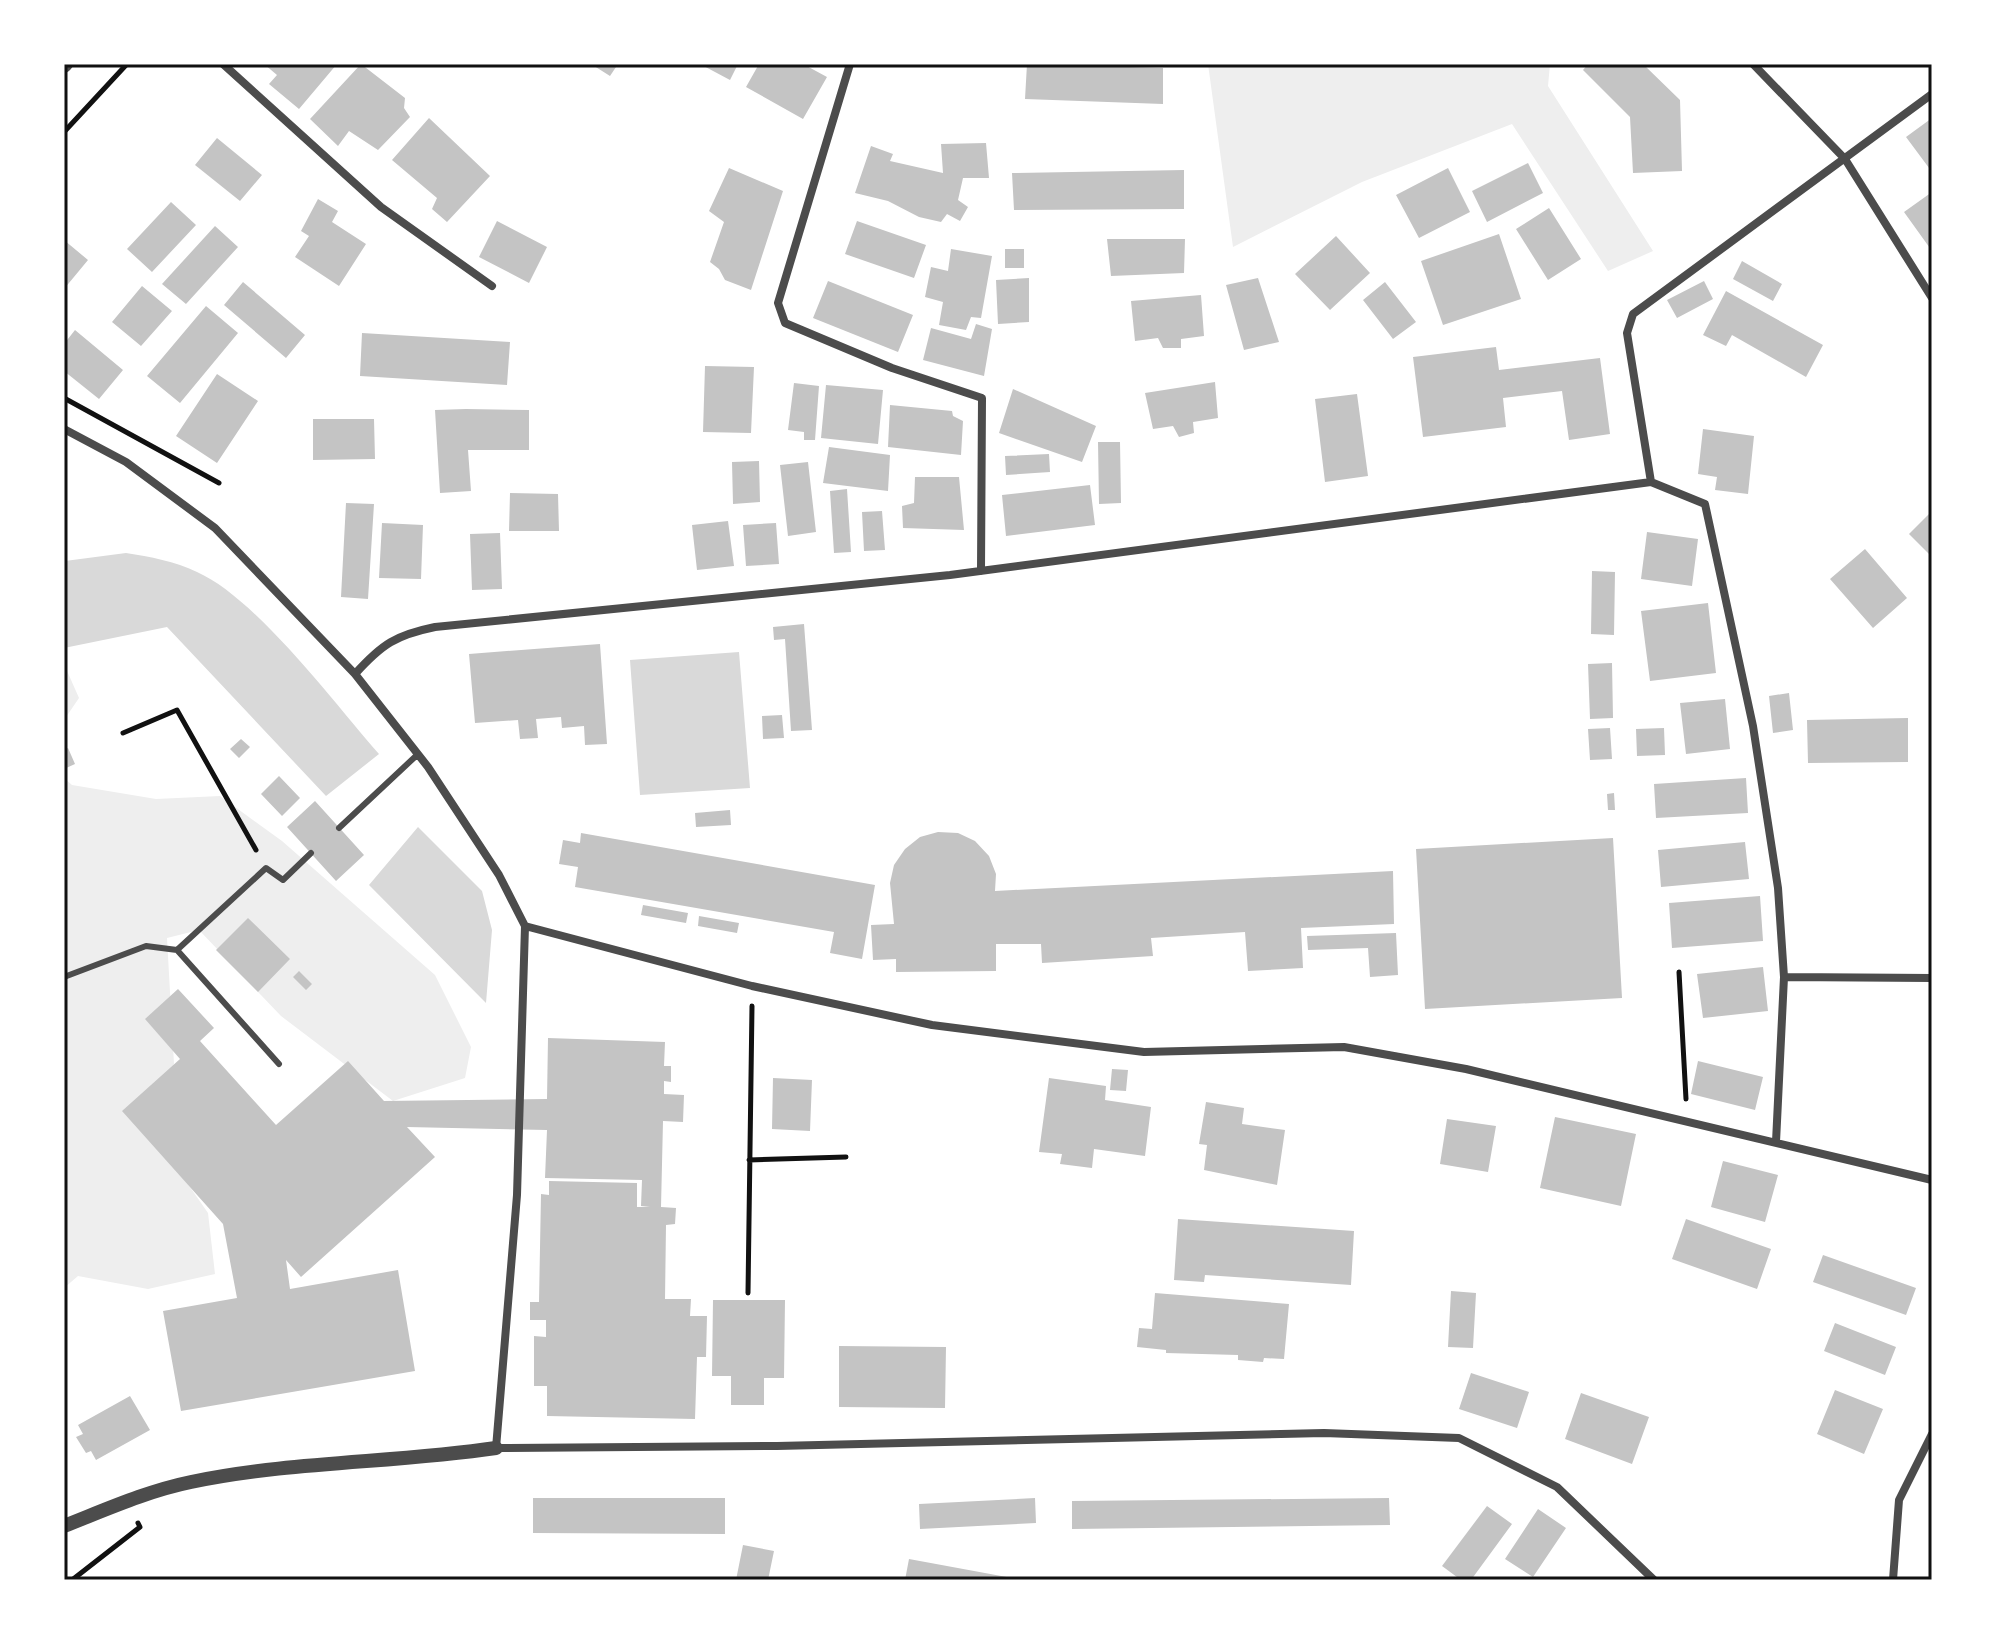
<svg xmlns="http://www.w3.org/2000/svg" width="1996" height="1644" font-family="Spectral,serif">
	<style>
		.green { fill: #eee }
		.water { fill: #d9d9d9 }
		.building { fill: #c4c4c4 }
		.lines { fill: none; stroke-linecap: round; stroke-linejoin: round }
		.path { stroke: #111; stroke-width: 5 }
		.service { stroke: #4c4c4c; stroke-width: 6 }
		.minor { stroke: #4c4c4c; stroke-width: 8 }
		.tertiary { stroke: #4c4c4c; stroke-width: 14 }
		.neatline { fill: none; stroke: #111; stroke-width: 3 }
	</style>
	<rect width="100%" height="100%" fill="#fff"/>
	<path class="green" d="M1208,64H1550L1548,86L1653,251L1608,271L1512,124L1362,182L1233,247Z
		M64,664L79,698L64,720Z
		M64,778L72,785L156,799L220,796L282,841L435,975L471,1047L465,1078L393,1101L281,1016L199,930L167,938L174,1064L142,1118L208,1213L215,1274L148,1289L78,1276L64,1288Z"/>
	<path class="water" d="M126,553C150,557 175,561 197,572C256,598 334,703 379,754L326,796L167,627L64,648L65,561Z
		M739,652L750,788L640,795L630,660Z
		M418,827L482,891L492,930L486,1003L369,885Z"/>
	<path class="building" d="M264,64H337L299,109L269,84L277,75Z
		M361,64L405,98L404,108L410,117L378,150L349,131L338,146L310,119Z
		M591,64H618L610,76Z
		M700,64H738L730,80Z
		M759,64H803L827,77L803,119L746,87Z
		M1027,64L1163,68V104L1025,99Z
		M1588,64H1643L1680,100L1682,171L1633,173L1630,117L1583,70Z
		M429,118L490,176L447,222L432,209L437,198L392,160Z
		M1932,118V172L1906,137Z
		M217,138L262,175L240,201L195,165Z
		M986,143L989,178H963L958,200L968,207L960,221L947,214L941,222L919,217L888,201L855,193L871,146L893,154L890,161L943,173L941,144Z
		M1528,163L1543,193L1487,222L1472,191Z
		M729,168L783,191L751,290L725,280L719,269L710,262L724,222L709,211Z
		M1448,168L1470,212L1419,238L1396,195Z
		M1184,170V209L1014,210L1012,173Z
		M1932,192V251L1904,212Z
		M318,199L338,211L332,222L366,244L339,286L295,257L309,236L301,231Z
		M171,202L196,225L152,272L127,249Z
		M1549,208L1581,259L1548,280L1516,229Z
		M497,221L547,247L529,283L479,257Z
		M857,221L926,245L914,278L845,254Z
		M215,226L238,247L186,304L162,284Z
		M1499,234L1521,299L1443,325L1421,261Z
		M1336,236L1370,273L1330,310L1295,274Z
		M1107,239H1185L1184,273L1111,276Z
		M64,240L88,260L64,289Z
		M951,249L992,256L981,318L971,317L966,330L939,325L943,302L925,297L931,267L948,271Z
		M1005,249H1024V268H1005Z
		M1742,261L1782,284L1773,301L1733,279Z
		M1029,278V322L998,324L996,280Z
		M1258,278L1279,342L1244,350L1226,285Z
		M828,281L913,315L898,352L813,318Z
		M1704,281L1713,299L1677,318L1667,300Z
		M243,282L305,335L286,358L224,305Z
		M1385,282L1416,322L1393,339L1363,300Z
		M142,286L172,311L141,346L112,322Z
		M1726,291L1823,345L1806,377L1732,335L1726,346L1703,335Z
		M1201,295L1204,336L1181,339V348H1163L1158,338L1135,341L1131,301Z
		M206,306L238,333L180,403L147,376Z
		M976,324L992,329L984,376L923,360L931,328L971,339Z
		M75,330L123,370L99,399L64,371V344Z
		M362,333L510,342L507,385L360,376Z
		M1496,347L1499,370L1600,358L1610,434L1569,440L1562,391L1503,398L1506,427L1423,437L1413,357Z
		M705,366L754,367L751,433L703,432Z
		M217,374L258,401L217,463L176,436Z
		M1215,382L1218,418L1193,422L1194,433L1179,437L1173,426L1153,429L1145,393Z
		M794,383L819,386L815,440H804V432L788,430Z
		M826,385L883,390L878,444L821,438Z
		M1013,389L1096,426L1082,462L999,433Z
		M1357,394L1368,476L1325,482L1315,399Z
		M890,405L952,411L953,416L963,421L961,455L888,447Z
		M466,409L529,410V450H468L471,491L440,493L435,410Z
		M313,419H374L375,459L313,460Z
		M1703,429L1754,436L1748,494L1715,490L1717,477L1698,474Z
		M1098,442H1120L1121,503L1099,504Z
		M829,447L890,455L888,491L823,483Z
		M1049,454L1050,472L1006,475L1005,456Z
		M759,461L760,502L733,504L732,462Z
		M808,462L816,532L788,536L780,465Z
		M915,477H959L964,530L903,528L902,506L914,503Z
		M1090,485L1095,525L1006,536L1002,495Z
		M847,489L851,552L834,553L830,491Z
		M510,493L558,494L559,531H509Z
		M346,503L374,504L368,599L341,597Z
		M882,511L885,550L864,551L862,512Z
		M1932,511V557L1909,534Z
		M728,521L734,566L697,570L692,525Z
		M382,523L423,525L421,579L379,578Z
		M776,523L779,564L746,566L743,525Z
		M1647,532L1698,539L1692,586L1641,579Z
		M500,533L502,589L472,590L470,534Z
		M1865,549L1907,598L1873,628L1830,579Z
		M1592,571L1615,572L1614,635L1591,634Z
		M1708,603L1716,673L1650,681L1641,611Z
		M804,624L812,730L791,731L785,639L774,640L773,627Z
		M600,644L607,744L585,745L584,726L562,728L561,717L536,719L538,738L520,739L518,720L475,723L469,654Z
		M1612,663L1613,718L1590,719L1588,664Z
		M1789,693L1793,730L1773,733L1769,696Z
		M1725,699L1730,749L1686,754L1680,703Z
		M782,715L784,738L763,739L762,716Z
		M1908,718V762L1808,763L1807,720Z
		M1610,728L1612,759L1590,760L1588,729Z
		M1664,728L1665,755L1637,756L1636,729Z
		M241,739L250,747L239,758L230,749Z
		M68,748L75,764L64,769V750Z
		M279,776L300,798L282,816L261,794Z
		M1746,778L1748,813L1656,818L1654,784Z
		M1614,793L1615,810H1608L1607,794Z
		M315,801L364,855L336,881L287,827Z
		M730,810L731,825L696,827L695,813Z
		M938,832L958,833L975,841L989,856L996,874L995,891L1393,871L1394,924L1301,928L1303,968L1248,971L1245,932L1151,938L1153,956L1042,963L1041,944H996V971L896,972V959L873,960L871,925L894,924L890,883L894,865L905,849L920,837Z
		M581,833L875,885L862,959L830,953L834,932L575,887L578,867L559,864L563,840L580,843Z
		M1613,838L1622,998L1425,1009L1416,849Z
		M1745,842L1749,879L1661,887L1658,850Z
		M1760,896L1763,941L1672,948L1669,903Z
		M643,905L688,913L686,923L641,915Z
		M699,916L739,923L737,933L698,926Z
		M248,918L290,959L258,992L216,950Z
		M1396,933L1398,975L1370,977L1368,948L1308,950L1307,936Z
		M1763,967L1768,1011L1703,1018L1697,974Z
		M299,971L312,984L306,990L293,977Z
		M178,989L214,1028L200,1041L276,1125L348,1061L384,1101L547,1099L548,1038L665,1042L664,1066H671V1082L664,1081V1094L684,1095L683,1122L663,1121L661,1207L676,1208L675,1224L666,1225L665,1299H691L690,1316H707L706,1357H697L695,1419L547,1416V1386H534V1336L546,1337V1320H530V1302H539L541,1194L549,1195V1181L637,1183V1207H650L641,1206L642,1180L545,1178L547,1130L407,1127L435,1157L301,1277L286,1260L290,1289L398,1270L415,1371L181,1411L163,1311L237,1298L223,1224L122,1111L180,1059L145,1019Z
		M1698,1061L1763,1077L1755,1110L1691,1094Z
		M1112,1069L1128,1070L1126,1091L1110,1090Z
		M773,1078L812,1080L810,1131L772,1129Z
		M1049,1078L1106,1086L1105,1100L1151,1107L1145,1156L1094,1149L1092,1168L1060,1164L1062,1154L1039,1152Z
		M1206,1102L1244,1108L1242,1124L1285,1130L1277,1185L1204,1170L1207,1145L1199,1144Z
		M1555,1117L1636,1134L1621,1206L1540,1188Z
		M1447,1119L1496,1126L1488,1172L1440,1164Z
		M1723,1161L1778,1175L1765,1222L1711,1207Z
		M1178,1219L1354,1231L1351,1285L1205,1275L1204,1282L1174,1280Z
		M1686,1219L1771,1249L1757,1289L1672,1259Z
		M1823,1255L1916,1288L1906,1315L1813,1282Z
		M1451,1291L1476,1293L1473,1348L1448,1347Z
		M1155,1293L1289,1304L1284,1359L1264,1358L1263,1362L1238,1360V1355L1166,1353V1350L1137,1347L1139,1328L1152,1329Z
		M713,1300H785L784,1378H764V1405H731V1376H712Z
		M1835,1323L1896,1347L1885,1375L1824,1351Z
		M839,1346L946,1347L945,1408L839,1407Z
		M1471,1373L1529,1392L1517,1428L1459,1409Z
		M1835,1390L1883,1409L1864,1454L1817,1434Z
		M1581,1393L1649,1417L1632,1464L1565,1439Z
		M130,1396L150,1430L96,1460L91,1451L86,1453L76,1437L83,1434L78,1425Z
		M533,1498H725V1534L533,1533Z
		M1035,1498L1036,1523L920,1529L919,1504Z
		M1389,1498L1390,1525L1072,1529V1501Z
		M1487,1506L1512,1524L1471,1580H1461L1442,1566Z
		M1538,1509L1566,1528L1533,1577L1505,1559Z
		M743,1545L774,1551L768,1580H736Z
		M909,1559L1012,1578V1580H905Z"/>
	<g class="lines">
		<path class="path" d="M64,132L127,64
			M64,398L219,483
			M123,733L177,710L256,850
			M1679,972L1686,1099
			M749,1160L846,1157
			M748,1293L752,1006
			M72,1580L140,1527L138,1523"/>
		<path class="service" d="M339,828L417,755L421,759
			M177,950L279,1064
			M64,977L146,946L177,950L266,868L283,880L311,853"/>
		<path class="minor" d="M223,64L381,207L492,286
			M850,64L778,303L785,323L892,368L982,398L981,571
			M1753,64L1845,159L1932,298
			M64,429L126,462L215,528L355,674L428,767L499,875L525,926L517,1195L496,1448L777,1446L1324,1433L1459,1438L1557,1487L1654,1580
			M1651,482L1627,333L1633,314L1932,94
			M355,674C382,644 396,635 435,627L950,575L1651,482L1705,504L1753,726L1778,888L1784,977L1776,1142
			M525,926L752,986L932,1025L1144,1052L1344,1047L1466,1069L1932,1180
			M1784,977L1932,978
			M1893,1580L1899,1500L1932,1434"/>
		<path class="tertiary" d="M64,66L66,64
			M64,1526C105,1510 147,1491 191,1482C292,1461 395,1463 496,1448"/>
	</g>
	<rect width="1996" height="1644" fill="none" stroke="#ffffff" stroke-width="132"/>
	<rect x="66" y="66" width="1864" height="1512" class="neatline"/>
</svg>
